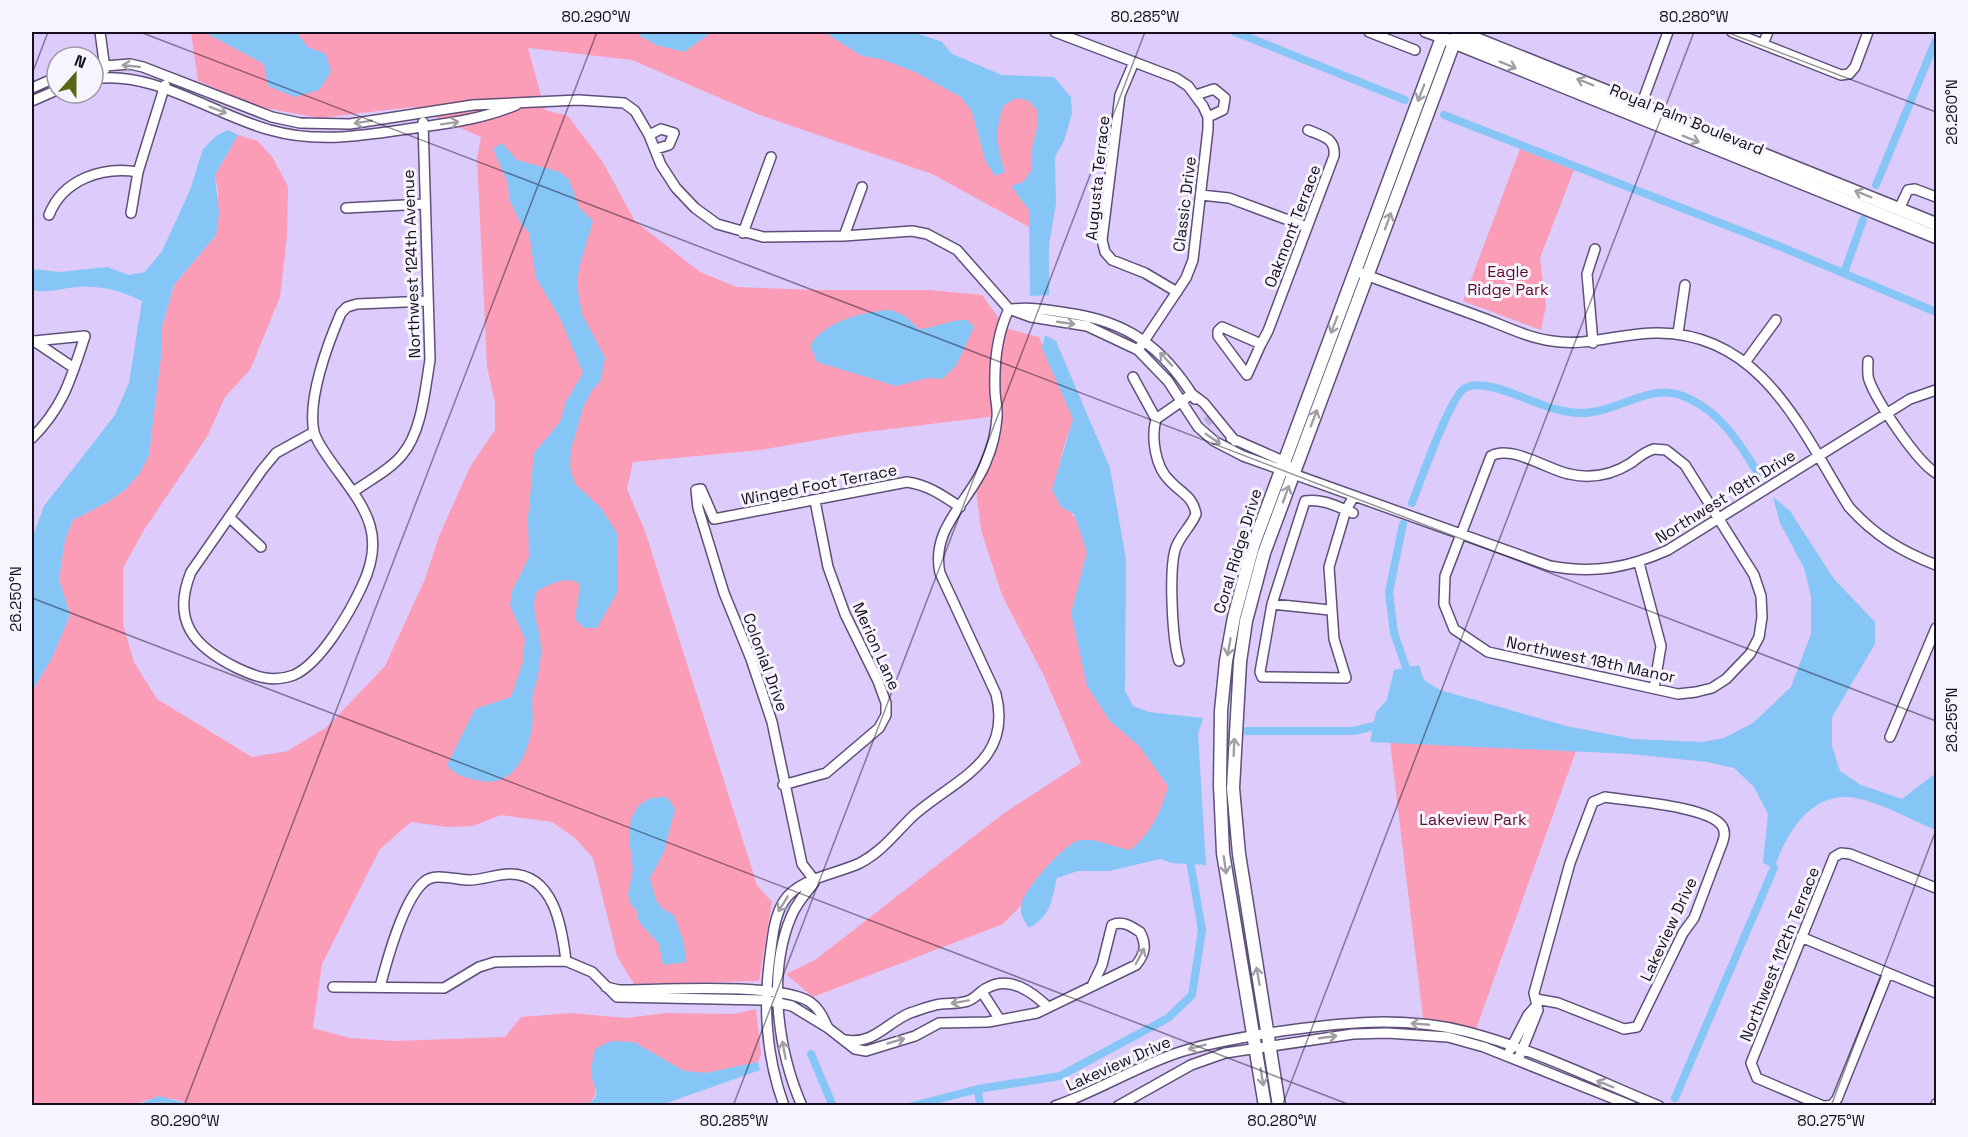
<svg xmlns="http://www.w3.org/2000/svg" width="1968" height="1137" font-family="'Space Grotesk',sans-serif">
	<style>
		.green { fill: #fc9db8 }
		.water { fill: #86c6f7 }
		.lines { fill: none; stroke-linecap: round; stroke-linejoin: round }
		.canal { stroke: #86c6f7; stroke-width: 8 }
		.minor-tunnel { stroke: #bfaedb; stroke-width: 9; stroke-dasharray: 9 4.5; stroke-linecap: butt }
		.minor-casing { stroke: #5f4f79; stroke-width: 12 }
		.major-casing { stroke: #5f4f79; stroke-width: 15 }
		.minor { stroke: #fff; stroke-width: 9 }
		.major { stroke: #fff; stroke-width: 12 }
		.oneway { stroke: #a19ea5 }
		.ticks { fill: none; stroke: #140d1e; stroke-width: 1.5; stroke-opacity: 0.45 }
		.labels { text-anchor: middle; stroke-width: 6; stroke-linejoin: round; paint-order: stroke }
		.street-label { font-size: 16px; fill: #140d1e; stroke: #f7f4fe }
		.park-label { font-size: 16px; fill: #5b0c2d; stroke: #f7f4fe }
		.neatline { fill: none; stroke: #140d1e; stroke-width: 2 }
		.ticks-label { font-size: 15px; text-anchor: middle; fill: #140d1e }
	</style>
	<rect width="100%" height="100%" fill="#ddcbfc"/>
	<path class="green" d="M191,32H853L1050,107L1038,232L932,174L757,114L632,60L528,48L545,110L568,116L602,161L635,221L700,272L737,287L814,290H930L982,295L998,317L1001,327L1039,337L1074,418L1064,446L1054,489L1102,555L1118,722L1192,781L1151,847L1051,874L1003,924L813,997L786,974L815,960L1004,813L1081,763L1045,678L1002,595L981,530L976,489L997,416L857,433L761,450L633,462L627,489L645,531L757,885L772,902L759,981L634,984L617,956L593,858L575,838L552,822L501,815L473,826L447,827L411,822L380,849L322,964L313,1028L350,1038L395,1041L505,1037L521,1017L571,1013L626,1018L666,1013L734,1014L756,1009L761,1054L758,1062L706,1073L683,1071L634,1042L591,1072C595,1086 601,1096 586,1105L192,1106C174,1096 152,1095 136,1105L32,1106V691L52,658L70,615L59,579L65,540L73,520L108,502L126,489L149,455L162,347V327L174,285L216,235L218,191L215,175L238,135L258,141L273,158L288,187L287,237L280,297L250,370L225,397L208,435L144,530L123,568V624L134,662L157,699L252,757L287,751L327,727L385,666L425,579L439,536L471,465L495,430V403L487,367L477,158L481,137L413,107L319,118L254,106L198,81Z
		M1520,149L1574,170L1540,258L1546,306L1541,330L1463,301Z
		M1390,742L1576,751L1476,1029L1423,1018Z"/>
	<path class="water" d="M204,32H296L308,47L326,54L331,72L319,90L295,97L268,86L264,64Z
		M634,32H712L684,52L656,45Z
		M824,32H914L942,42L952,54L1002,75L1054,77L1071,97L1072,113L1064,141L1055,157L1056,204L1049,245V295L1030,296L1029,210L1011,186L1023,182L1031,171V152L1038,124L1037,110L1029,101L1017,98L1004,105C994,130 997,147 1005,172L995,176L985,160L972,112L961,97L915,72L884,60L862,56Z
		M228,130L238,135L215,175L219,213L216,235L174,285L162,327V347L149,455L140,473L126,489L108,502L73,520L65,540L59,579L70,615L52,658L32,691V539L44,506L115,415L129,383L142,301C118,289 96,284 69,288C56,290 45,293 32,290V269L60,272L107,267L129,275L145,272L162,251L190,190L203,149L216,136Z
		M502,143L517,160L560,172L569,180L579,207L593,221L579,268L577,286L582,314L605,358L601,380L591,392L583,408L571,450L570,467L575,484L601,508L617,533L618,591L597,628H584L576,620C575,607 580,597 579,583C565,576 551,584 537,591C529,610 541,629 541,649C541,666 537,679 533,694C531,705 534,716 532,727C528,753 515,786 483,781C469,779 455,776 447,765L475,709L511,697L523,662L525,639L510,605L512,591L529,557L528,518L534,453L560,422L566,401L583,373L560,318L536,278L529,233L520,222L509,199L508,183L493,149Z
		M891,310L905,316L919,329C936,328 950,319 967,320L974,327L956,366L942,379L928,378L896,386L817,362L810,346C823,322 864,311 891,310Z
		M1045,335L1056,341L1110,468L1126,559L1125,691L1133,706L1149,712L1203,718L1198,734L1206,865L1172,863L1160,859L1109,871H1078L1057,878C1051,901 1052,915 1029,928C1023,920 1019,912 1022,902C1027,887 1065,842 1081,840C1096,838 1116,848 1131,850C1152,831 1161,813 1168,786L1139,746L1110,721L1087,686L1071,613L1087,552L1074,514L1061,507L1052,490L1073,419L1042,348Z
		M1773,497L1790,511L1834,579L1875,622V644L1832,717V746L1840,771L1861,785L1902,799L1936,773V830C1911,820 1871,797 1845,797C1806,797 1785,838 1774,868L1763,863L1768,814L1754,787L1734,768L1707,762L1630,754L1370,742L1376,712L1387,700L1394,670L1419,665L1424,680L1440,690L1566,726L1634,739L1702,742L1724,738L1753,723L1791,687L1811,634V596L1804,568L1780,523Z
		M667,797L675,809L664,852L650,878L656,900L663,909L674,915L684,943L686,962L663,965L659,944L639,922L636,909L631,905L628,895L633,870L629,838L631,818L639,805L651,798Z
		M611,1041L634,1042L684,1071L706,1073L758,1062L760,1070L661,1105H586C606,1094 591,1087 591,1070C592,1063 594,1056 595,1049Z
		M159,1096L192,1105H136Z"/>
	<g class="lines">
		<path class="canal" d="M1235,32L1405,100
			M1444,115L1774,244L1936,312
			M1876,185L1936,40
			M1844,273L1863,220
			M1412,503C1420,483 1450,396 1465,388C1489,376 1538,408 1564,411C1573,413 1583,414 1592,412C1621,409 1649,385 1680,395C1720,409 1740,444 1761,478
			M1403,524L1389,592L1394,633L1409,676
			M1247,731H1354L1382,724
			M811,1054L833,1106
			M978,1089L980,1106
			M1675,1098L1774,868
			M912,1106L978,1089L1060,1076L1168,1018L1192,995L1202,930L1189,855"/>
		<path class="minor-tunnel" d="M1207,416L1214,426"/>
		<defs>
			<path id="minor" d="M100,32L105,69
				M1055,32L1176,78L1188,86L1203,106L1208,117V129L1193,260L1186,278L1138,350
				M1369,32L1415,50
				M1425,32L1442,38
				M1732,32L1841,75L1849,74L1855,67L1868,32
				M1763,44L1768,32
				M1134,62L1120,95L1102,240L1105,252L1112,260L1145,273L1177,292
				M93,67L130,64L143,67L272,117L300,123L350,124L473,105L579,100L624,103L635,111L649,135L661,165L676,188L695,208L717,224L763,237L844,236L912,231L927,234L957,250L1009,309L1031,317L1087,326L1138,350L1168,381L1198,427L1214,441L1243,456L1550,566C1594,574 1628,568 1668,550L1910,399L1936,390
				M93,79C152,69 214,115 270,130C319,144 366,135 415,128C450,123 483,119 516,105
				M32,88L57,77
				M1196,95L1214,89L1225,98L1223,110L1208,117
				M32,101L57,90
				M1639,111L1668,32
				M649,135L661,129L674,133L669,145L656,149
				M1201,195L1229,198L1307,227
				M346,208L424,204
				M1899,209L1908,190L1915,189L1936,197
				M131,213L138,172L165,85
				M49,215C63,179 103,166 138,172
				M743,233L771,157
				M844,236L862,187
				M1355,271C1398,287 1440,302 1483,318C1505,326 1528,338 1552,341C1589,347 1622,332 1659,333C1763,334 1802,432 1849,507C1875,536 1901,551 1936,565
				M1012,309C1031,307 1048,310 1067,313C1127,321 1163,347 1195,399
				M1678,333L1685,285
				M34,341L74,368
				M1593,343L1587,274L1595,249
				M1261,344L1247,375L1218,336V331L1222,327L1261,344L1268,331L1334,156C1336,138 1322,136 1308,130
				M1746,361L1776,320
				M1868,361C1868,367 1867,375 1869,380C1877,402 1917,462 1936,473
				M1133,377L1156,419
				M314,432L276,453L262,470L191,572C171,621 194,647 237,668C256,677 273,683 294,675C321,663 350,612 362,586C388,532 363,506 332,463C326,454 317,443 314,432C307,399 328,343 341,313L347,307L357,304L428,301
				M32,438C64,406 71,378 85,336L34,341
				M1231,438L1283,461L1288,466
				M1654,449L1666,450L1685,465L1754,575L1761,596L1762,617L1759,637L1750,654L1726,679L1712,688L1696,692L1678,694L1488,652L1454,629L1444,604L1445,576L1491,456C1511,444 1548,470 1569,474C1591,479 1612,475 1631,463C1639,457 1644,452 1654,449Z
				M353,492C368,481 390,470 402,455C422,432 425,389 430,360L423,122
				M1353,513C1338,507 1322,498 1305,501L1272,604L1260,672L1262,677L1346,678L1334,639L1329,567L1346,510L1354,496
				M229,517L261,547
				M1639,563L1661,646L1654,688
				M1272,604L1330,610
				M1179,661C1172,639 1169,572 1175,550C1179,536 1191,527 1196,514C1193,496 1181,493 1170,481C1155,467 1151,438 1156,419L1192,394L1204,403L1235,441
				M1890,737L1936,628
				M783,785L826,773L879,728L886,715V703L878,681L845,614L828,567L815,501
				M815,881L802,864L772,722L751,659L724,593L698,508L696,490L701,489L714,519L907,482C928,485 942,495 960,507
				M1801,937L1936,993
				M333,987L444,988L479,967L495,962L566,961L592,972L617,997L765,1000L792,1006L828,1028C823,1018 820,1009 810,1002C779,982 660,990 619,990L606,987
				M380,987C387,960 403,900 424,882C435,872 455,880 469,880C483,880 496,874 510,874C554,874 562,927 566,961
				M982,992L1000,1020
				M828,1028L855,1049L866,1051L915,1036L939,1023L988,1022L1037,1013L1136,965C1145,954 1147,945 1140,932C1131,926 1122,920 1112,925L1102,965L1092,986
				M845,1040C874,1045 886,1023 910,1013C920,1010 931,1005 941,1004C950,1003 959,1004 968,1001C976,998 980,991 987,988C1010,975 1032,992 1048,1007
				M1510,1050L1528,1015L1536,1006
				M1518,1060L1538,1010L1534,993L1570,863L1593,802L1605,797C1629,801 1709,806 1722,826C1726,832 1724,838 1722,844L1694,918L1683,933L1637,1027L1624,1029L1558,1003L1536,999
				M784,1106C765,1053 763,1003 771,949C773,933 775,915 784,901C799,878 837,874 860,863C883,851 896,832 914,815C955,779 1013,762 996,694L940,573C930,527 971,501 986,462C992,448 996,432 997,417C998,408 995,399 995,390C994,361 997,334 1009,309
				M802,1106C778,1051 767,974 791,917C796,904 805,894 814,883
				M1055,1106C1098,1091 1137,1066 1180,1052C1209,1043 1239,1038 1269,1033C1335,1023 1402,1015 1468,1032C1533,1049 1596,1080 1659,1106
				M1118,1106L1191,1065L1225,1053L1353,1034L1387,1033L1448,1037L1484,1047L1632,1106
				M1823,1106L1757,1078L1751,1063L1834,857L1841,853L1850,854L1936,888
				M1825,1106L1832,1105L1837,1099L1888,973
				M1936,1106V1104"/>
			<path id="major" d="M1459,32L1936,224
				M1448,40L1936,237
				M1265,1106L1223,853L1220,785L1221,711L1226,661L1234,617L1253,546L1444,32
				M1279,1106L1239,854L1233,788L1240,662L1246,621L1264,553L1458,32"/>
		</defs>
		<use href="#minor" class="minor-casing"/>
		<use href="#major" class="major-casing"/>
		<use href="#minor" class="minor"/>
		<use href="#major" class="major"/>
	</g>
	<defs><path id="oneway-shaft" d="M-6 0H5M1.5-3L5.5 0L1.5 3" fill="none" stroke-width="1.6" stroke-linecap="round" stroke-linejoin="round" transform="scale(1.5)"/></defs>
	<g class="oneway">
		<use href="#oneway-shaft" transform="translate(1508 65) rotate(22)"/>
		<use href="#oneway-shaft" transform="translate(131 66) rotate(-174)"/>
		<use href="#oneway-shaft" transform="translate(1585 82) rotate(-158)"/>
		<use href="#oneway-shaft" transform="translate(1421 93) rotate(111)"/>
		<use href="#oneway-shaft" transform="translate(218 110) rotate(21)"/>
		<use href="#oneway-shaft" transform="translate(363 122) rotate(171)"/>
		<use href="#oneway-shaft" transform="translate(450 123) rotate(-9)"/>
		<use href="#oneway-shaft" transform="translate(1691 139) rotate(22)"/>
		<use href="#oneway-shaft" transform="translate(1863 194) rotate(-158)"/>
		<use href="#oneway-shaft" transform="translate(1388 221) rotate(-70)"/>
		<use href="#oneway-shaft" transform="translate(1066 323) rotate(8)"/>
		<use href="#oneway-shaft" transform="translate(1334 325) rotate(111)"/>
		<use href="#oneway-shaft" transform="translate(1166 359) rotate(-133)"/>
		<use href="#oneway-shaft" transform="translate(1314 418) rotate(-69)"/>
		<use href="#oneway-shaft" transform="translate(1213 439) rotate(35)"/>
		<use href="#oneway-shaft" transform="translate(1286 494) rotate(-70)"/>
		<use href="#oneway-shaft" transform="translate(1229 647) rotate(100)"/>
		<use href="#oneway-shaft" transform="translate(1234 747) rotate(-88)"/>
		<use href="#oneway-shaft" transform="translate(1225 865) rotate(82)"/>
		<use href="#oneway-shaft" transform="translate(783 904) rotate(122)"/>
		<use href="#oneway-shaft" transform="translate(1140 956) rotate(-62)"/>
		<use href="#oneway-shaft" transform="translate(1258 976) rotate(-100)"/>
		<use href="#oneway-shaft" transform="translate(960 1002) rotate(170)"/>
		<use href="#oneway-shaft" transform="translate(1420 1024) rotate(-175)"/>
		<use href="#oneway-shaft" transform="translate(1328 1037) rotate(-8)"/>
		<use href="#oneway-shaft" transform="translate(896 1041) rotate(-16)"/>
		<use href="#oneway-shaft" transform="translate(1197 1047) rotate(165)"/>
		<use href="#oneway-shaft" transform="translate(784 1050) rotate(-100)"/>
		<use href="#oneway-shaft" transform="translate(1262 1077) rotate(81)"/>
		<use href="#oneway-shaft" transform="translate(1605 1084) rotate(-158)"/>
	</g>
	<path class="ticks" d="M140,32L1936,721M1726,32L1936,112M32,74L48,32M32,598L1353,1106M184,1106L597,32M733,1106L1145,32M1282,1106L1694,32M1831,1106L1936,830"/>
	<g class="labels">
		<g class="street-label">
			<text transform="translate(1687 119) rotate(22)" y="6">Royal Palm Boulevard</text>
			<text transform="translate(1097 178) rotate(-84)" y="6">Augusta Terrace</text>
			<text transform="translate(1184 204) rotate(-83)" y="6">Classic Drive</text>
			<text transform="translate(1292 226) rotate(-69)" y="6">Oakmont Terrace</text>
			<text transform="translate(411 264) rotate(-92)" y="6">Northwest 124th Avenue</text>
			<text transform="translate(819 484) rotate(-11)" y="6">Winged Foot Terrace</text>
			<text transform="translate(1725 496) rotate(-32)" y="6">Northwest 19th Drive</text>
			<text transform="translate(1237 551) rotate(-73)" y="6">Coral Ridge Drive</text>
			<text transform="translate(877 646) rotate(66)" y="6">Merion Lane</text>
			<text transform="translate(1591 659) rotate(12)" y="6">Northwest 18th Manor</text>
			<text transform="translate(766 662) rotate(70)" y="6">Colonial Drive</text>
			<text transform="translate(1668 929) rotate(-65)" y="6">Lakeview Drive</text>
			<text transform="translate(1779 954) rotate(-68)" y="6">Northwest 112th Terrace</text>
			<text transform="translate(1118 1063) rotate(-24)" y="6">Lakeview Drive</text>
		</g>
		<g class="park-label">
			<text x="1508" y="277">Eagle<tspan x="1508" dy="18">Ridge Park</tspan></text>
			<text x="1473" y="825">Lakeview Park</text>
		</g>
	</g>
	<rect width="1968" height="1137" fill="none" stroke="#f7f4fe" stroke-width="66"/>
	<g transform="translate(75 75) rotate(21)"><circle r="28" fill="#f7f4fe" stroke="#9c98a4" stroke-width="1.5"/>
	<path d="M0-4.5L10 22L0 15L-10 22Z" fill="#566814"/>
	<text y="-9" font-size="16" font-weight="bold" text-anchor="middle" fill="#140d1e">N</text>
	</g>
	<rect x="33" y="33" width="1902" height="1071" class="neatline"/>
	<g class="ticks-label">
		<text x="596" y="22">80.290°W</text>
		<text x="1145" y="22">80.285°W</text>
		<text x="1694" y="22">80.280°W</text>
		<text transform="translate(1952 112) rotate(-90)" y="5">26.260°N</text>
		<text transform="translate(16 599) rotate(-90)" y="5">26.250°N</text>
		<text transform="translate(1952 720) rotate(-90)" y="5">26.255°N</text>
		<text x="185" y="1126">80.290°W</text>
		<text x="734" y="1126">80.285°W</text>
		<text x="1282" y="1126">80.280°W</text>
		<text x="1831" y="1126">80.275°W</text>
	</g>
</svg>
